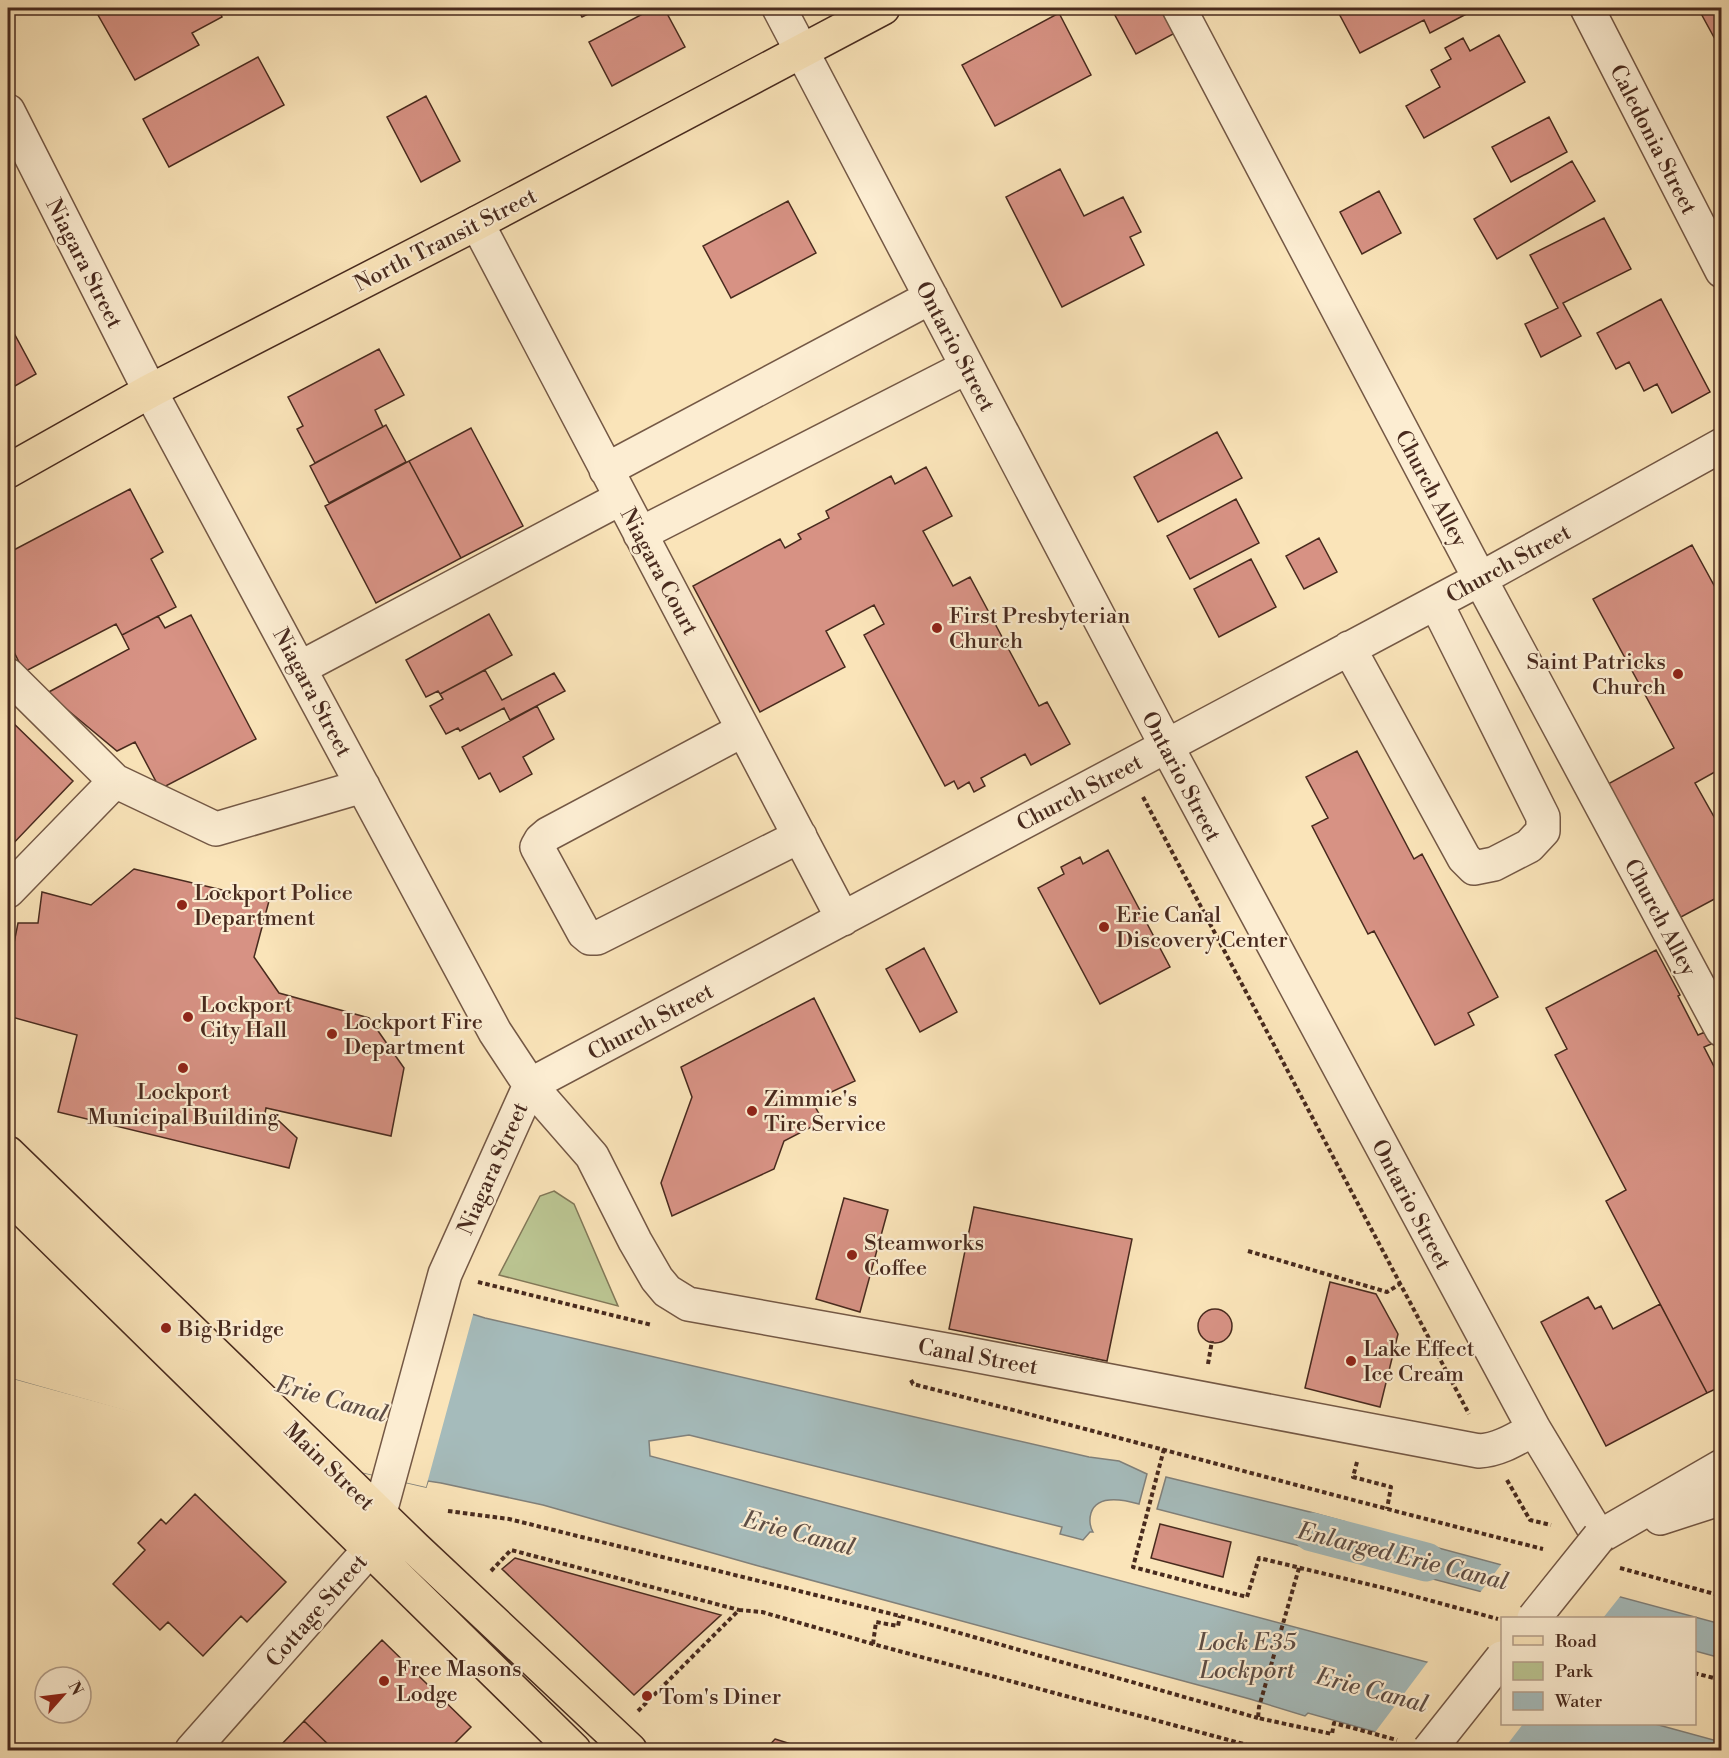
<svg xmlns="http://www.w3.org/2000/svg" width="1729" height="1758" font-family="'Libre Bodoni',serif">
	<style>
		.green { fill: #bbc592; stroke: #827858; stroke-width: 1.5 }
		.water { fill: #a5bbbb; stroke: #80817c; stroke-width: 1.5 }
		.pier { fill: #fae4b9 }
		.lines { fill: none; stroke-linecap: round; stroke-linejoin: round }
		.canal { stroke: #a5bbbb; stroke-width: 39 }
		.building { fill: #d79284; stroke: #482a1e; stroke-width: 1.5 }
		.minor-casing { stroke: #745845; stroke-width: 36 }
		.major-casing { stroke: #482a1e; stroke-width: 36 }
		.path { stroke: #482a1e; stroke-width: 4; stroke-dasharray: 4.5 3; stroke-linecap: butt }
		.minor { stroke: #fcedd2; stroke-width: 33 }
		.major { stroke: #fae4b9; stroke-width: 33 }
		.minor-bridge-casing { stroke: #745845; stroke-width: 36; stroke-linecap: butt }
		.minor-bridge { stroke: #fcedd2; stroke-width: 33 }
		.poi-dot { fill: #8f2418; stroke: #fcedd2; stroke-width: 2 }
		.labels { text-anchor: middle; stroke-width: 4.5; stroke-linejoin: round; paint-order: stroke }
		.street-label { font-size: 22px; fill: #482a1e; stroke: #fcedd2 }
		.poi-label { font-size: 22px; fill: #482a1e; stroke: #fcedd2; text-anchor: start }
		.water-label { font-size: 24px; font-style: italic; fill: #5f4e45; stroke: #fcedd2 }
	</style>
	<rect width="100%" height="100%" fill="#fae4b9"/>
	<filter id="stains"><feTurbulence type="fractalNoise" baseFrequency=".00333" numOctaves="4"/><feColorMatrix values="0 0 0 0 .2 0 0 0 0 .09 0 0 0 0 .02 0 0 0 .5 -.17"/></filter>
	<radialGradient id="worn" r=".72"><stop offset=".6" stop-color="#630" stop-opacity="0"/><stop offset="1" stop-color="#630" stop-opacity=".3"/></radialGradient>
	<path class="green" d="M554,1191L574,1204L618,1306L499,1275L540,1196Z"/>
	<path class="water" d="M8,1171L485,1318L1089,1457L1119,1461L1147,1474L1139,1504C1125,1500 1097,1494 1091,1513C1089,1520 1089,1525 1093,1532H1090L1083,1540L1060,1534L1062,1527L689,1435L649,1441L650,1456L1502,1682V1724H1655L1721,1742V1750H1440L1308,1713L1305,1716L1250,1699L755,1565L543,1505L441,1483L428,1481L426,1487L330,1465L8,1377Z
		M1166,1477L1310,1512L1346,1522L1348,1526L1366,1529L1358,1561L1157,1509Z
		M1379,1532L1721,1624V1658L1695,1651L1694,1618H1581L1372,1563Z"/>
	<path class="pier" d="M8,1168L474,1311L426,1487L268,1451L8,1377Z
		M1503,1562L1622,1594L1603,1618H1569L1479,1594Z
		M1430,1659L1502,1679V1724H1523L1503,1750H1429L1373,1735Z"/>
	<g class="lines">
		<path class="canal" d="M1312,1532L1426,1562"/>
	</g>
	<path class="building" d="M94,8H217L222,17L192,33L199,45L135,80Z
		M577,8H600L582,17Z
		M654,8H664L685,47L612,86L589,42Z
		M1111,8H1162L1175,33L1136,54Z
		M1336,8H1478L1430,33L1424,20L1360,53Z
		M1698,8H1722V52Z
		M1059,13L1091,75L995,126L962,65Z
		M1499,35L1525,82L1424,138L1406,106L1440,87L1431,70L1451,59L1445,48L1463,38L1470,51Z
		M258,57L284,105L169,167L143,119Z
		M426,96L460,161L421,182L387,117Z
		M1549,117L1567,152L1511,182L1492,147Z
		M1572,161L1595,201L1497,259L1474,219Z
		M1060,169L1084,216L1123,197L1141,232L1130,237L1144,265L1062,307L1006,197Z
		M1379,191L1401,233L1362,254L1340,212Z
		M788,201L816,253L731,298L703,246Z
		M1604,218L1631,269L1563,303L1581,336L1541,357L1525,324L1558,308L1530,255Z
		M1661,299L1710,392L1672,413L1657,384L1644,391L1629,362L1616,369L1597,333Z
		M8,322L36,374L8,390Z
		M379,349L404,395L375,410L383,427L315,463L297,429L303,426L288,397Z
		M386,425L406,462L329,503L310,466Z
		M471,428L523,526L461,558L409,461Z
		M1217,432L1242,478L1158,522L1134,477Z
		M409,461L461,558L376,603L325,506Z
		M926,467L952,516L923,531L953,586L970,577L1039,706L1047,702L1070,744L1031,765L1025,754L981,778L985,786L974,792L969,782L958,789L954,781L945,786L864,635L884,624L874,605L826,631L845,667L760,712L693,586L780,539L785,548L801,539L798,534L829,518L826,511L891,476L895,484Z
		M130,489L163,552L151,559L176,607L122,635L116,624L24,672L8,640V553Z
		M1236,499L1259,543L1190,579L1167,536Z
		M1319,538L1337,572L1304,589L1286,556Z
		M1692,545L1722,600V768L1695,783L1722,831V895L1681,917L1608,784L1674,748L1593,599Z
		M1251,559L1276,607L1219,637L1194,589Z
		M489,614L512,655L440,694L438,691L426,697L406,660Z
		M191,615L256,739L160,789L135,742L117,751L47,693L129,649L122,635L158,616L165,628Z
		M485,670L502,700L554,673L565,691L510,720L504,708L460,731L458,728L446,734L430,706L443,699L440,694Z
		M537,706L554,739L523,757L532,774L500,792L490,773L479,779L462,747Z
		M8,718L73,781L8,849Z
		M1357,751L1414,859L1422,854L1498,997L1468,1013L1474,1025L1435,1045L1374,931L1368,934L1312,826L1328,818L1306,777Z
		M1108,850L1170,967L1100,1004L1038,888L1064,874L1061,867L1080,857L1083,864Z
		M134,869L269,901L254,957L279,993L369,1018L404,1068L391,1136L266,1108L264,1119L279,1121L297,1138L289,1168L58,1112L77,1035L8,1016V973L18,923H38L42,892L91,905Z
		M924,948L957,1012L920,1032L886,969Z
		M1656,950L1680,995L1678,996L1698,1035L1705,1032L1711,1044L1704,1047L1719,1076L1722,1075V1386L1707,1393L1606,1201L1626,1190L1555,1055L1567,1049L1546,1008Z
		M814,998L855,1081L812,1101L823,1121L784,1141L774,1169L672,1216L661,1183L692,1097L681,1067Z
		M844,1198L888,1210L860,1312L816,1299Z
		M974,1207L1132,1239L1107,1361L949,1329Z
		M1330,1282L1376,1294L1398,1334L1380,1407L1305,1388Z
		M1588,1297L1595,1309L1601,1306L1613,1329L1660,1304L1707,1393L1606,1446L1541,1322Z
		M1198 1326a17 17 0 1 1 34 0a17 17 0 1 1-34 0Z
		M195,1494L286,1582L247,1622L241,1616L203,1656L168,1622L160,1630L113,1584L145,1550L138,1543L161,1519L166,1524Z
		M1160,1524L1231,1542L1223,1577L1151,1558Z
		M515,1558L721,1615L634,1695L502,1569Z
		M382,1640L471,1727L448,1750H334L304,1721Z
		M304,1721L334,1750H285L280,1746Z
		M775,1739L810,1750H765Z"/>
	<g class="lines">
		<defs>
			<path id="minor" d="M779,8L1166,745L1534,1429L1599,1537
				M1179,8L1480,579L1722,1030
				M1587,8L1722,271
				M8,111L150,391L495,1032L530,1085L592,1156L635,1241L657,1279L667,1291L688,1304L963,1353L1479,1451C1499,1450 1516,1439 1534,1429
				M477,223L843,919
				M606,470L931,297
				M640,534L967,367
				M1349,648L1464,858L1474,868L1494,864L1529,846L1543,831V817L1436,603
				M300,668L621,498
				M8,675L115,781L216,829L363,786
				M743,730L548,834L541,840L537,847L584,933L590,938H597L800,836
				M8,891L115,781
				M530,1085L1480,579L1722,445
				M1660,1518L1722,1498
				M1599,1537L1722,1466
				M192,1750L370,1549L445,1274L530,1085"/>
			<path id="major" d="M8,471L150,391L477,223L883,8
				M8,1153L415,1548L630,1750
				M8,1195L574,1750"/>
		</defs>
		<use href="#minor" class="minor-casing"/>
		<use href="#major" class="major-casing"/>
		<path class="path" d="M1143,797L1469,1414
			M1248,1251L1387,1292L1400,1284
			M478,1282L652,1325
			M1208,1364L1212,1341
			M911,1380L913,1384C1123,1438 1333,1496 1543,1549
			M1164,1449L1133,1567L1247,1597L1259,1558L1388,1589L1498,1619
			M1357,1462L1353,1477L1391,1487L1387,1509
			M1507,1480L1530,1520L1551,1525
			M448,1511L509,1519L900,1616L1258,1718
			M1299,1568L1259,1707L1258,1718L1332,1734L1334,1723L1397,1740
			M1620,1568L1722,1596
			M491,1571L511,1550L739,1610
			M873,1644L876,1622L898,1626L900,1616
			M1694,1673L1722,1680
			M638,1711L739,1610L762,1612L873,1644L1251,1746L1264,1750"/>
		<use href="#minor" class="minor"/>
		<use href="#major" class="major"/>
		<defs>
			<path id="minor-bridge" d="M1534,1618L1599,1537
				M1429,1750L1502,1658"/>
		</defs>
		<use href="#minor-bridge" class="minor-bridge-casing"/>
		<use href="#minor-bridge" class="minor-bridge"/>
	</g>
	<g class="poi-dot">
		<circle cx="937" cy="628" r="6"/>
		<circle cx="1678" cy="674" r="6"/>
		<circle cx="182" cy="905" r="6"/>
		<circle cx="1104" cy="927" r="6"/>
		<circle cx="188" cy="1017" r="6"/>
		<circle cx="332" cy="1034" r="6"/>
		<circle cx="183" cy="1068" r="6"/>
		<circle cx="752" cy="1111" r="6"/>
		<circle cx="852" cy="1255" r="6"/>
		<circle cx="166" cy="1328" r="6"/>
		<circle cx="1351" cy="1361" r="6"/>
		<circle cx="384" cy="1681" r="6"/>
		<circle cx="647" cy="1696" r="6"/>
	</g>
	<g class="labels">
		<g class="street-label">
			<text transform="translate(1654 139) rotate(63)" y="8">Caledonia Street</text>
			<text transform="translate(445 239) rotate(-27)" y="8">North Transit Street</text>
			<text transform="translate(85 263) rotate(63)" y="8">Niagara Street</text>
			<text transform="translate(956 346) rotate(62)" y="8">Ontario Street</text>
			<text transform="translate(1432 488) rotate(62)" y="8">Church Alley</text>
			<text transform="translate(1508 563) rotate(-29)" y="8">Church Street</text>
			<text transform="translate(660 571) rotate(62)" y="8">Niagara Court</text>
			<text transform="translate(313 692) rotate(62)" y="8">Niagara Street</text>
			<text transform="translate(1182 776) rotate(62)" y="8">Ontario Street</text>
			<text transform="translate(1079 792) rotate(-28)" y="8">Church Street</text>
			<text transform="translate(1661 917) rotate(62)" y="8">Church Alley</text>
			<text transform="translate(650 1021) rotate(-28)" y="8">Church Street</text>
			<text transform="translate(492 1168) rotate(-66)" y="8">Niagara Street</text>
			<text transform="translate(1412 1204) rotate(62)" y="8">Ontario Street</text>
			<text transform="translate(978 1356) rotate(10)" y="8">Canal Street</text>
			<text transform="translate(330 1466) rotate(44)" y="8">Main Street</text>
			<text transform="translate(316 1610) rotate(-49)" y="8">Cottage Street</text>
		</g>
		<g class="poi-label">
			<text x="949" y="623">First Presbyterian<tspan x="949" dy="25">Church</tspan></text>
			<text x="1666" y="669" text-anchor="end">Saint Patricks<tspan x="1666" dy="25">Church</tspan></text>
			<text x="194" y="900">Lockport Police<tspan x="194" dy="25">Department</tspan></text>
			<text x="1116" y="922">Erie Canal<tspan x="1116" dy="25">Discovery Center</tspan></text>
			<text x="200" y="1012">Lockport<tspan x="200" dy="25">City Hall</tspan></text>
			<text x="344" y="1029">Lockport Fire<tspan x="344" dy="25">Department</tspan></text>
			<text x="183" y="1099" text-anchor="middle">Lockport<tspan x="183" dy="25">Municipal Building</tspan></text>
			<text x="764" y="1106">Zimmie's<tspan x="764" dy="25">Tire Service</tspan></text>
			<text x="864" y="1250">Steamworks<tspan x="864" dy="25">Coffee</tspan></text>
			<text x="178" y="1336">Big Bridge</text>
			<text x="1363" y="1356">Lake Effect<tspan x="1363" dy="25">Ice Cream</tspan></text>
			<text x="396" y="1676">Free Masons<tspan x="396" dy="25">Lodge</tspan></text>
			<text x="659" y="1704">Tom's Diner</text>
		</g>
		<g class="water-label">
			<text transform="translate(332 1399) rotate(16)" y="8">Erie Canal</text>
			<text transform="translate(799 1533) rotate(15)" y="8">Erie Canal</text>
			<text transform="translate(1403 1556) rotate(14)" y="8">Enlarged Erie Canal</text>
			<text x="1247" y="1650">Lock E35<tspan x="1247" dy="28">Lockport</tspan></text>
			<text transform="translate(1372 1690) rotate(15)" y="8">Erie Canal</text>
		</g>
	</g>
	<rect width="1729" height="1758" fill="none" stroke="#fae4b9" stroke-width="30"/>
	<rect x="9" y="9" width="1711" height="1740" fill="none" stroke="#482a1e" stroke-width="3"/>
	<rect x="15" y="15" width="1699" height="1728" fill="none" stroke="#482a1e" stroke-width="1.5"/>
	<rect x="1501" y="1617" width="195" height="108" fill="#fcedd2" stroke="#b49f8a" stroke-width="1.5"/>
	<rect x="1513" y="1636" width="30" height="9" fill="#fae4b9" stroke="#b49f8a" stroke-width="1.5"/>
	<text x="1555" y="1647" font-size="18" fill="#482a1e">Road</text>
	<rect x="1513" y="1662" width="30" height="18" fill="#bbc592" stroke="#b49f8a" stroke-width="1.5"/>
	<text x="1555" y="1677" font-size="18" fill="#482a1e">Park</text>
	<rect x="1513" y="1692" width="30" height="18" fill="#a5bbbb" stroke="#b49f8a" stroke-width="1.5"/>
	<text x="1555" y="1707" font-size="18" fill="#482a1e">Water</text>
	<g transform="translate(63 1695) rotate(62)"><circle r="28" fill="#fcedd2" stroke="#b49f8a" stroke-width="1.5"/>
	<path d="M0-4.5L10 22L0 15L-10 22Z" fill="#8f2418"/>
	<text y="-9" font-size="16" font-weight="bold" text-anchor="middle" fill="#482a1e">N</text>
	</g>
	<rect width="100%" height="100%" filter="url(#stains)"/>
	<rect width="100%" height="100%" fill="url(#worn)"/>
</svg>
